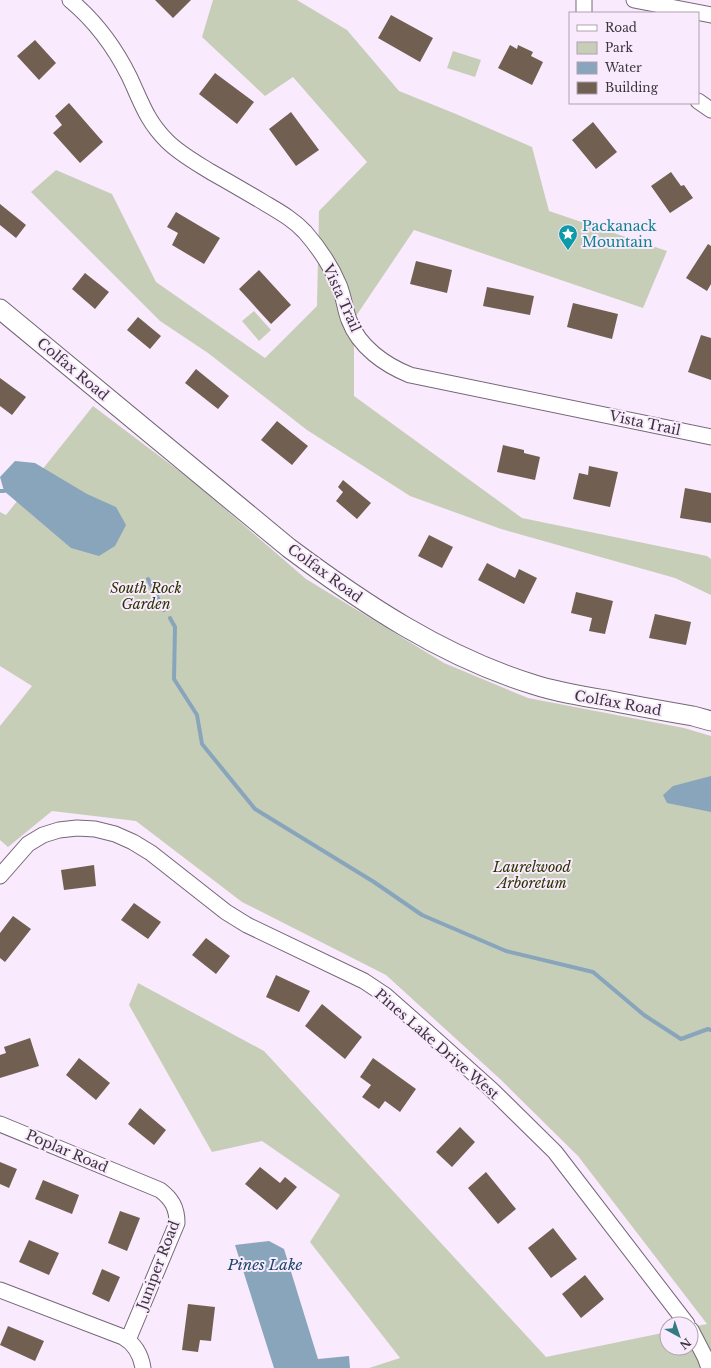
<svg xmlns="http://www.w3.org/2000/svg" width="711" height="1368" font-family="'Libre Baskerville',serif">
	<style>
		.green { fill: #c7ceb8 }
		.water { fill: #88a5bc }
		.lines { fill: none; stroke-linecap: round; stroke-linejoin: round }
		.stream { stroke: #88a5bc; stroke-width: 4 }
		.building { fill: #715f52 }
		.minor-casing { stroke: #756778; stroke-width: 17 }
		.major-casing { stroke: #756778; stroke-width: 21 }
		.minor { stroke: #fff; stroke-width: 15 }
		.major { stroke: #fff; stroke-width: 19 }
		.labels { text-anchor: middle; stroke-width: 4; stroke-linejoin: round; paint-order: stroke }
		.culture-label { font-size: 14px; fill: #0d838f; stroke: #faeafd; text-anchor: start }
		.street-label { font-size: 14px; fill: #3b353c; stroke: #faeafd }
		.park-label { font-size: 14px; font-style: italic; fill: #2a3500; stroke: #faeafd }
		.water-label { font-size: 15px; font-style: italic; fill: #164869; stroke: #faeafd }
	</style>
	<rect width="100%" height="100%" fill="#faeafd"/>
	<path class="green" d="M213,0H297L347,30L399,91L456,114L532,147L549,211L667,251L643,308L414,230L354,319V396L522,518L707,556L711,559V595L675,578L501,529L410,496L307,430L208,353L160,321L31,192L56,170L112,194L156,282L265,358L317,306L319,211L367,162L293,77L265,96L202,37Z
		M453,51L481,60L475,77L447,68Z
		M254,311L271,330L259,341L242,321Z
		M93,406L195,483L306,579L444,663L528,698L684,728L711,736V1368H369L400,1358L310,1242L340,1195L262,1141L212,1152L129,1005L138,983L264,1051L546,1357L667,1332V1348H691V1327L707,1324L578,1156L500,1079L386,975L242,902L136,821L52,811L8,847L0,840V726L32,686L0,666V512L6,515Z"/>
	<path class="water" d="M15,461L35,463L87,494L116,507L126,525L115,546L99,556L71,548L4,491L0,477Z
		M711,776V812L667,803L663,795L673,786Z
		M269,1241L284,1249L318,1359L349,1356L350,1368H274L235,1245Z"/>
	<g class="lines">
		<path class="stream" d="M0,491H4
			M148,579L164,610
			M170,618L175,627L174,679L197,715L202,744L255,809L374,882L422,915L506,951L593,972L644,1015L681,1039L708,1029L711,1030"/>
	</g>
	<path class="building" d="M155,0H191L173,18Z
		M391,15L433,38L420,62L378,38Z
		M35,40L56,63L39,80L17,56Z
		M510,45L517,49L518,45L533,52L531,56L543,62L532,85L498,68Z
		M215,73L254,102L237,124L199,94Z
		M69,103L103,142L80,163L53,133L62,125L55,116Z
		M291,112L319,150L296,166L269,129Z
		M593,122L617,152L596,169L572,140Z
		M671,172L681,186L684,185L693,198L670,213L651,186Z
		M0,204L26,225L16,238L0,225Z
		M176,212L220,238L204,264L172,245L178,233L167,227Z
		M708,244L711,246V284L707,291L686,278Z
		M416,261L452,270L447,293L410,284Z
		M259,270L291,305L271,324L239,289Z
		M85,273L109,292L95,309L72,289Z
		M487,287L534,296L530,315L483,306Z
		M573,303L618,314L612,339L567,327Z
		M138,317L161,336L150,349L127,330Z
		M701,335L711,338V380L688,372Z
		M196,369L229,396L218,409L185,383Z
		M0,378L26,397L12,415L0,406Z
		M277,421L308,446L292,465L261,440Z
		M503,445L524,450V453L540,457L535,480L497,472Z
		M589,466L618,472L610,507L573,499L579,473L588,475Z
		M343,480L371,503L357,519L336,501L343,492L338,487Z
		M685,488L711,493V523L680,518Z
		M429,535L453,547L442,568L418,556Z
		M487,563L515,578L519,569L537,578L524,604L478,580Z
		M576,592L613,601L605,634L589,631L592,618L571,613Z
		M655,614L691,622L686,645L649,638Z
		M94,865L96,886L64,890L61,870Z
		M134,903L161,922L148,939L121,920Z
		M13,916L31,929L5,962L0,958V933Z
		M206,938L230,956L216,974L192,955Z
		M276,975L310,991L299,1012L266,997Z
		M322,1004L362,1037L345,1059L305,1026Z
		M30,1038L39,1066L0,1078V1055L6,1053L4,1047Z
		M79,1058L110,1083L96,1100L66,1075Z
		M373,1058L416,1089L400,1112L385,1101L379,1109L362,1097L371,1085L360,1077Z
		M140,1108L166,1130L154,1145L128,1124Z
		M460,1127L475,1142L452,1167L436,1152Z
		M0,1162L17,1169L9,1188L0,1184Z
		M260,1167L280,1183L285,1177L297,1187L277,1210L245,1184Z
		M486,1172L516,1209L498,1224L468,1188Z
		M43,1180L79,1195L72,1214L35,1199Z
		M120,1211L140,1218L127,1251L108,1243Z
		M553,1228L577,1259L551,1278L528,1248Z
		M29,1240L59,1253L49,1275L19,1262Z
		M102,1269L120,1277L109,1302L92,1294Z
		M585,1275L604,1299L581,1318L562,1294Z
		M188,1304L215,1307L211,1341L200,1340L198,1352L182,1350Z
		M8,1326L44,1341L35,1361L0,1345Z"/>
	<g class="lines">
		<defs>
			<path id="minor" d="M70,0C94,20 115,48 129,76C141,101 146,120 167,141C180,154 195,162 211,172C229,182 246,192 263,202C278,211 293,219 305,232C319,248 331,266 339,285C344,297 345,310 349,320C359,347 385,365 410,375L711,437
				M634,0L711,15
				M584,13V0
				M698,101L711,110
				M0,876L28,844L43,835L59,830L77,828L95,829L115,834L133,842L151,853L226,912L247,925L364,981L385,995L426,1031L492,1090L555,1152L687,1324
				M0,1124L160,1190C172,1199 177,1208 177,1223L128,1340
				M0,1290L123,1337C135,1344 141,1355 143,1368
				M691,1330L705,1357L709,1368"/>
			<path id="major" d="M0,309L289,548C364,604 442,656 532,684C556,692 581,696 606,700C635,706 664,711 693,716L711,721"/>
		</defs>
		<use href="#minor" class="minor-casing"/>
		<use href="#major" class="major-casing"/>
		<use href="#minor" class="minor"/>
		<use href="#major" class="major"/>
	</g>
	<defs>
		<symbol id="sight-pin" viewBox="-11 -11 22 30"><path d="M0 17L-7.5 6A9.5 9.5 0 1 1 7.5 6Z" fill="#0f9aa8" stroke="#faeafd"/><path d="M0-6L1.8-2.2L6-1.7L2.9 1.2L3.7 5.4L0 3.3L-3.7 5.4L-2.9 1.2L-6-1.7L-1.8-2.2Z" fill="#fff"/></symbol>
	</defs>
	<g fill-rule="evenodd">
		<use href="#sight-pin" x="557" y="223" width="22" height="30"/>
	</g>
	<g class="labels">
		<g class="culture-label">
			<text x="582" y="231">Packanack<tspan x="582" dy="16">Mountain</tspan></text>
		</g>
		<g class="street-label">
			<text transform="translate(342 298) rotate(66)" y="5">Vista Trail</text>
			<text transform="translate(73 369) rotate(40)" y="5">Colfax Road</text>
			<text transform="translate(645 423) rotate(12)" y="5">Vista Trail</text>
			<text transform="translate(325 573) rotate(36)" y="5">Colfax Road</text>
			<text transform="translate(618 703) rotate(10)" y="5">Colfax Road</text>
			<text transform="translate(437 1044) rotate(41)" y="5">Pines Lake Drive West</text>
			<text transform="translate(67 1151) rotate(23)" y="5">Poplar Road</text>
			<text transform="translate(158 1265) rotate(-69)" y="5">Juniper Road</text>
		</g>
		<g class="park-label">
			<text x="146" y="593">South Rock<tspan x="146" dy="16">Garden</tspan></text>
			<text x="532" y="872">Laurelwood<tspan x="532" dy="16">Arboretum</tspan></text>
		</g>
		<g class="water-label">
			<text x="265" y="1270">Pines Lake</text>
		</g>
	</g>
	<rect x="569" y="12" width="130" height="92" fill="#faeafd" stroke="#aea2b0"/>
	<rect x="577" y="25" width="20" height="6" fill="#ffffff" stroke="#aea2b0"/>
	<text x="605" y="32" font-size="12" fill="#3b353c">Road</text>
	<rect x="577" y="42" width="20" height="12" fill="#c7ceb8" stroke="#aea2b0"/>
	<text x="605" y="52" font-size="12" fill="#3b353c">Park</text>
	<rect x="577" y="62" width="20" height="12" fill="#88a5bc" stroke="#aea2b0"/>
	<text x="605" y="72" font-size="12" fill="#3b353c">Water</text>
	<rect x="577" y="82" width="20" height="12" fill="#715f52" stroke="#aea2b0"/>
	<text x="605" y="92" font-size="12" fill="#3b353c">Building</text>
	<g transform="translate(679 1336) rotate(140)"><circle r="19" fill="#faeafd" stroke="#aea2b0"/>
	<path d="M0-3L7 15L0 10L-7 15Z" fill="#347c84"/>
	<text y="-6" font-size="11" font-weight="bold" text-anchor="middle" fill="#3b353c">N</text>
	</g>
</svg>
